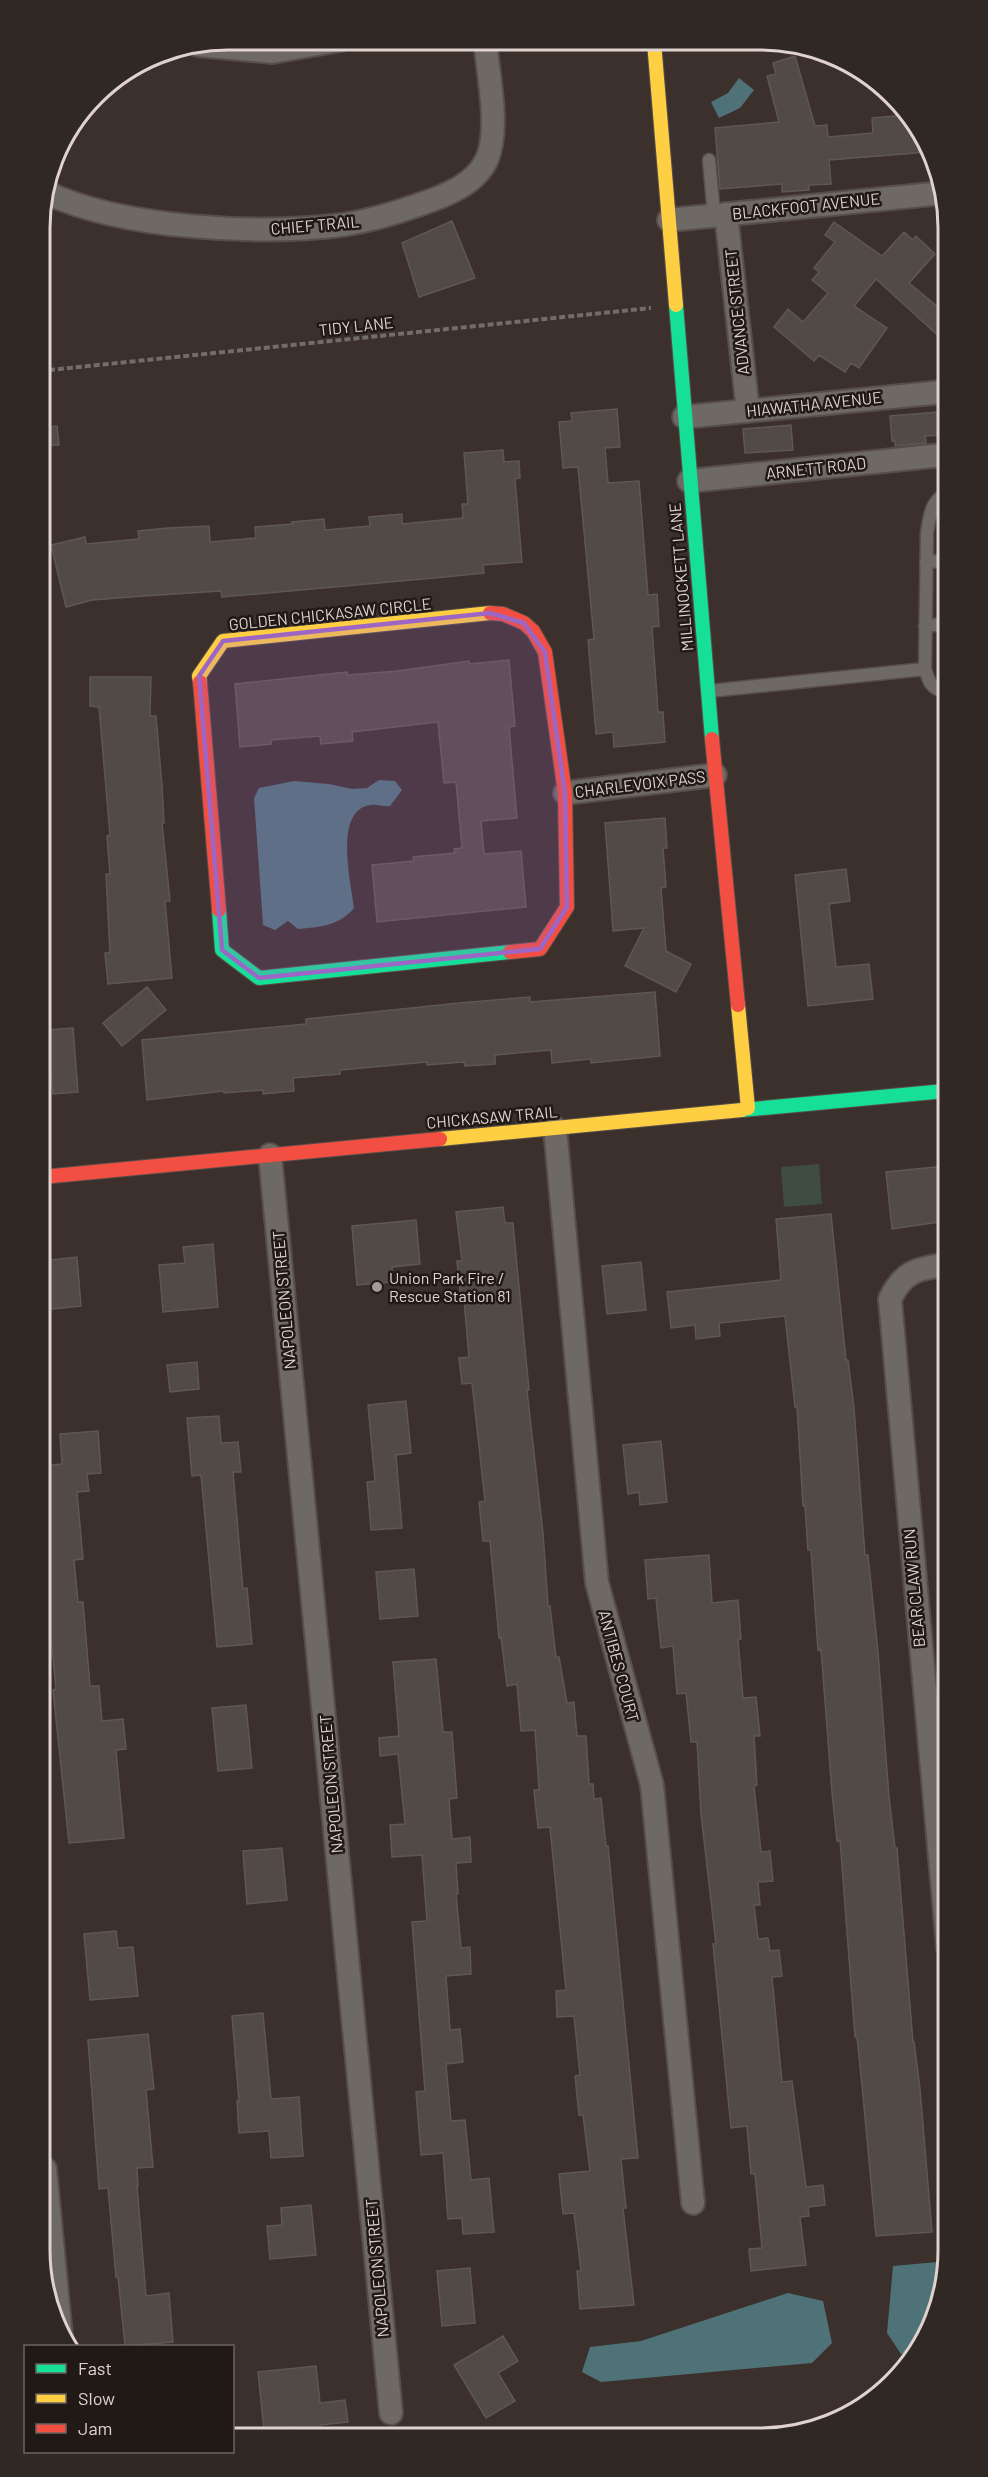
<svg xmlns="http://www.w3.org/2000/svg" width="988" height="2477" font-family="Barlow,sans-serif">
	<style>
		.green { fill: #3e4d3f }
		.water { fill: #4f7278 }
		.building { fill: #524a44; stroke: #5f5852; stroke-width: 1.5 }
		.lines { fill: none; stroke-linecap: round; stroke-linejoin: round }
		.lane-casing { stroke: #574e4a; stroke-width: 15 }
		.street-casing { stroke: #574e4a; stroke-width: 26 }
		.fast-casing { stroke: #574e4a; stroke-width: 16 }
		.slow-casing { stroke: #574e4a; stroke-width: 16 }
		.jam-casing { stroke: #574e4a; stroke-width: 16 }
		.path { stroke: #736d69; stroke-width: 4; stroke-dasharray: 6 3; stroke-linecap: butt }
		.lane { stroke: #6f6965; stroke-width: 12 }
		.street { stroke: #6f6965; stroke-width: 22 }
		.fast { stroke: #16e098; stroke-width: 14 }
		.slow { stroke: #ffcf43; stroke-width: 14 }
		.jam { stroke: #f24e42; stroke-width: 14 }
		.marked { fill: #9e66c4; fill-opacity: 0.2; stroke: #9e66c4; stroke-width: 4.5; stroke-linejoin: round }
		.poi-dot { fill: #a69a95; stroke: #211915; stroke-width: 2 }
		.labels { text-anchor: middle; stroke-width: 5; stroke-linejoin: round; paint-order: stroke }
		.street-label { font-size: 16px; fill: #e0d3ce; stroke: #211915 }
		.poi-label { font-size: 16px; fill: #e0d3ce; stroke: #211915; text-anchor: start }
		.rim { fill: none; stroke: #e0d3ce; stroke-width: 3 }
	</style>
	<rect width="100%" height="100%" fill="#3b302b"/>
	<path class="green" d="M819,1164L822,1204L784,1207L781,1167Z"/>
	<path class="water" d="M739,78L754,90L740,108L719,118L711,102L728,93Z
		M379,780L395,781L402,790L390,806C383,807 377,804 371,805C333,809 351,883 354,908C339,926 320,927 298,929L288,921L275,930L263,925L254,798L259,788L294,781L329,784L352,789L367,788Z
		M949,2261L935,2321L916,2352L901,2354L887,2333L893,2266Z
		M788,2293L823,2301L832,2343L812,2363L601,2382L582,2372L590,2347L641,2341Z"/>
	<path class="building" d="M795,56L815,126L827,125L828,137L873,133L872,118L906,115L927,152L829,160L831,184L809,185V190L782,192V184L720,189L715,128L779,122L767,76L776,74L773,63Z
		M452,221L475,278L419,297L402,243Z
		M834,222L882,256L904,232L913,240L916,236L935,254L909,283L943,311V340L876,279L854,306L887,328L859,368L851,363L845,372L819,355L814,361L774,327L788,309L803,322L828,293L812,280L819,272L814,268L835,242L825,235Z
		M617,409L620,447L605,448L608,483L639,481L648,595L657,594L659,626L652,627L658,712H663L665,742L614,747L613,732L596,734L588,640L594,639L578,467L563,468L559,422L572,421L571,413Z
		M938,412L940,435L925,436L926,443L895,446V441H892L890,416Z
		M791,425L793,450L745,453L743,429Z
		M57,426L59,445L42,446L40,428Z
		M503,450L504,462L519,461L520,478L515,479L522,562L483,565L484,573L445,577L222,597L221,591L144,596L92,600L66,607L51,545L85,537L86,544L139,539L138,531L168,528L209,526L210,542L256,538L255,527L293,524L292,522L324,519L325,530L370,526L369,517L402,514V524L463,518L462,504H468L464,453Z
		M509,660L515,726L509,727L517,818L481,821L484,854L521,851L526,907L377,922L372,865L414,861L413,857L455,853L454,849L462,848L456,782L444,783L438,722L352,732L353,741L321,744L320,736L271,740V744L240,747L235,684L347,672L348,675L397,671L469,661V664Z
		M90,677H151L150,716H156L162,785L164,823H162L170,901H165L172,978L108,984L105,953H110L106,874H110L107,836L110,835L99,707L90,706Z
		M665,818L667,848H663L666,887L661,888L666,951L691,964L676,992L625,966L644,928L613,931L605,823Z
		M846,869L850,901L829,904L836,967L869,964L873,999L808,1006L795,875Z
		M147,987L166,1010L122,1046L103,1023Z
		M655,992L660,1056L591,1063V1059L552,1063L551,1050L495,1055V1064L465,1066L464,1062L427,1065V1062L340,1070V1074L293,1078L294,1091L263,1094V1090L224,1093V1091L147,1100L142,1040L306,1024V1019L459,1003L530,997V1002Z
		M73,1028L78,1092L53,1094L47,1030Z
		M945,1166L946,1221L892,1229L886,1172Z
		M503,1207L505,1223H513L515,1245L529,1390H527L543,1533L548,1606H550L556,1657H559L567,1703L574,1702L577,1736H586L589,1784H593L594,1799L601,1798L606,1846H608L638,2158L621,2159L626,2208H623L634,2305L580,2309L577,2271H581L574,2213L563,2214L559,2174L590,2171L583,2115H579L575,2076L580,2075L574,2016L557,2017L556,1991L566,1990L550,1827L538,1828L534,1790H539L535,1730L521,1731L517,1684L507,1686L501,1637L499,1638L490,1541H483L479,1502L485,1501L472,1383L462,1384L459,1358L469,1357L464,1300H461L457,1261H462L456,1212Z
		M831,1214L846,1360H848L854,1408L865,1555H868L878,1652L889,1797L895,1848H897L913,2042H914L920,2089L932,2232L876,2236L862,2085L857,2037H855L840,1840L837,1841L832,1793L821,1649L818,1650L811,1550H808L805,1506H803L797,1407H795L785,1316L719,1323L720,1336L696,1339L695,1325L671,1328L667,1292L781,1280L776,1219Z
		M416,1220L420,1264L392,1267L393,1282L357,1285L352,1226Z
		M213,1244L218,1307L163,1312L159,1265L185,1263L183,1247Z
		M77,1257L81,1306L43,1310L42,1261Z
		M641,1262L646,1310L607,1314L602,1266Z
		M197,1362L199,1389L170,1392L167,1365Z
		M406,1401L411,1453L396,1455L402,1528L371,1530L367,1482L375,1481L368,1405Z
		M219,1416L221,1443L238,1442L241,1472H233L243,1589L247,1588L252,1644L217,1647L201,1475L192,1476L187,1418Z
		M98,1431L101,1473L87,1474L89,1491L77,1492L83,1559L74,1560L78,1602H83L90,1686H99L102,1721L123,1719L126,1749L116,1750L124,1838L69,1843L53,1690L56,1689L43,1554V1466L62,1464L60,1434Z
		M661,1441L667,1502L640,1505L639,1492L628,1494L623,1445Z
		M709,1555L712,1603L738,1600L741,1639L738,1640L743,1698L756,1697L760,1736H754L757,1785L754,1786L761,1852L770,1851L773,1881L758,1882L760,1905H754L758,1939L768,1938L770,1951L779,1950L782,1976L772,1977L782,2082L792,2081L806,2187L823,2185L825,2205L808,2207L809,2216L800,2217L806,2265L751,2271L749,2249L762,2248L755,2174H751L747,2126L731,2128L713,1944H716L701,1814L697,1742H691L686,1693L677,1694L673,1646L661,1648L656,1598L648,1599L645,1560Z
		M414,1569L418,1616L380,1619L376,1572Z
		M436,1659L443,1732H452L457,1798L449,1799L452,1839L470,1837L471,1862L456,1863L458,1894H456L461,1948L470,1947L471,1974L446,1976L450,2030L460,2029L463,2062L446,2064L451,2121L465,2120L471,2180L489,2178L494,2232L463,2234L462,2218L448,2219L443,2153L421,2155L416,2092L425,2091L412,1922L427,1921L422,1855L392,1857L390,1825L405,1824L398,1754L380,1756L379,1738L399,1736L393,1662Z
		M246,1705L252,1768L218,1771L212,1708Z
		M282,1848L287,1900L247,1904L243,1851Z
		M116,1931L118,1948L133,1947L138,1996L90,2000L84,1934Z
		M263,2013L271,2099L299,2097L303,2156L271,2158L269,2131L239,2133L237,2101H239L232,2016Z
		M148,2034L154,2089L146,2090L153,2167L137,2168L138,2186H137L146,2296L169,2293L173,2342L125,2346L118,2277H116L108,2188L99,2189L88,2040Z
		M311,2205L316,2255L270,2259L267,2226L282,2225L281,2208Z
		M470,2268L475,2323L442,2326L437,2271Z
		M503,2336L518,2361L498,2373L515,2401L486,2418L454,2365Z
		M316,2366L320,2403L345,2400L348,2422L320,2425L321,2434H292L291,2427L264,2430L258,2372Z"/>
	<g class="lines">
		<defs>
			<path id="lane" d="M709,160L714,215
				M944,495C930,503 930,518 927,532L925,668C928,680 931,689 944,691
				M926,562L944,561
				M925,626L944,624
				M709,691L925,669"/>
			<path id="street" d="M198,45L272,52L340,40
				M45,192C122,229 258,235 342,225C369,221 396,213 421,204C445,196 476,184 487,159C500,129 488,73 485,41
				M726,214L748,411
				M669,220L943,193
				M684,417L943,392
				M689,481L943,455
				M565,793L715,775
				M555,1128L597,1583L652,1785L693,2203
				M270,1155L391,2413
				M946,1265C917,1268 903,1272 890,1299L948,1947
				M45,2169L61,2336"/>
			<path id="fast" d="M676,305L712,739
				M219,910L222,950L259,978L510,952
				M742,1110L945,1091"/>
			<path id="slow" d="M654,42L676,305
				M200,682L199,676L223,641L490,613
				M738,1005L748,1108
				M440,1139L742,1110"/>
			<path id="jam" d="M490,613L503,614L524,623L533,631L545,652L565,793L567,907L540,949L510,952
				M200,682L219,910
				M712,739L738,1005
				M42,1177L440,1139"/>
		</defs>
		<use href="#lane" class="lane-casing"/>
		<use href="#street" class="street-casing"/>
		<use href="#fast" class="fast-casing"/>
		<use href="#slow" class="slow-casing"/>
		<use href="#jam" class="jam-casing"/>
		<path class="path" d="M40,371L651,308"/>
		<use href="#lane" class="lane"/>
		<use href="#street" class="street"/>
		<use href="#fast" class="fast"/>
		<use href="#slow" class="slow"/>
		<use href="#jam" class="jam"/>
	</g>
	<path class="marked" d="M490,613L524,623L545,652L565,793L567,907L540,949L259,978L222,950L199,676L223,641Z"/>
	<circle class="poi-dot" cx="377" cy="1287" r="6"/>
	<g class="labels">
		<g class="street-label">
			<text transform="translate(806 206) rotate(-6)" y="6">BLACKFOOT AVENUE</text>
			<text transform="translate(315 225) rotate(-5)" y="6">CHIEF TRAIL</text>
			<text transform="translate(737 312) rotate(-96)" y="6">ADVANCE STREET</text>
			<text transform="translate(356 326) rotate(-6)" y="6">TIDY LANE</text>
			<text transform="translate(814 404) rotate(-6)" y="6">HIAWATHA AVENUE</text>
			<text transform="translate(816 468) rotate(-6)" y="6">ARNETT ROAD</text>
			<text transform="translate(681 577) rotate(-95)" y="6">MILLINOCKETT LANE</text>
			<text transform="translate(330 614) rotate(-6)" y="6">GOLDEN CHICKASAW CIRCLE</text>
			<text transform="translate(640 784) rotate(-7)" y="6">CHARLEVOIX PASS</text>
			<text transform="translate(492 1117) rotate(-5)" y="6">CHICKASAW TRAIL</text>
			<text transform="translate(284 1300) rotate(-95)" y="6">NAPOLEON STREET</text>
			<text transform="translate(914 1588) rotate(-95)" y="6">BEAR CLAW RUN</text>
			<text transform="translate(619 1666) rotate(75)" y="6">ANTIBES COURT</text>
			<text transform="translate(331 1784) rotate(-95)" y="6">NAPOLEON STREET</text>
			<text transform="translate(377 2268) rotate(-95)" y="6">NAPOLEON STREET</text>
		</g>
		<g class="poi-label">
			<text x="389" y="1284">Union Park Fire /<tspan x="389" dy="18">Rescue Station 81</tspan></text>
		</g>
	</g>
	<path d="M0 0H988V2477H0ZM228 50H760A178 178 0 0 1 938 228V2250A178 178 0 0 1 760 2428H228A178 178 0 0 1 50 2250V228A178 178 0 0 1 228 50Z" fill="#302824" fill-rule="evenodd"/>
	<path class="rim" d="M228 50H760A178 178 0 0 1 938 228V2250A178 178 0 0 1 760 2428H228A178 178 0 0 1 50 2250V228A178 178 0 0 1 228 50Z"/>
	<rect x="24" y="2345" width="210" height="108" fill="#211915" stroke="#6d635f" stroke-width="1.5"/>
	<rect x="36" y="2364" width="30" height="9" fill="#16e098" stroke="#6d635f" stroke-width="1.5"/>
	<text x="78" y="2375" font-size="18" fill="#e0d3ce">Fast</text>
	<rect x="36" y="2394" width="30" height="9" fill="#ffcf43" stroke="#6d635f" stroke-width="1.5"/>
	<text x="78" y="2405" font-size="18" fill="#e0d3ce">Slow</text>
	<rect x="36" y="2424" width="30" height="9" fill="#f24e42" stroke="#6d635f" stroke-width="1.5"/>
	<text x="78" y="2435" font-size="18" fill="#e0d3ce">Jam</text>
</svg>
